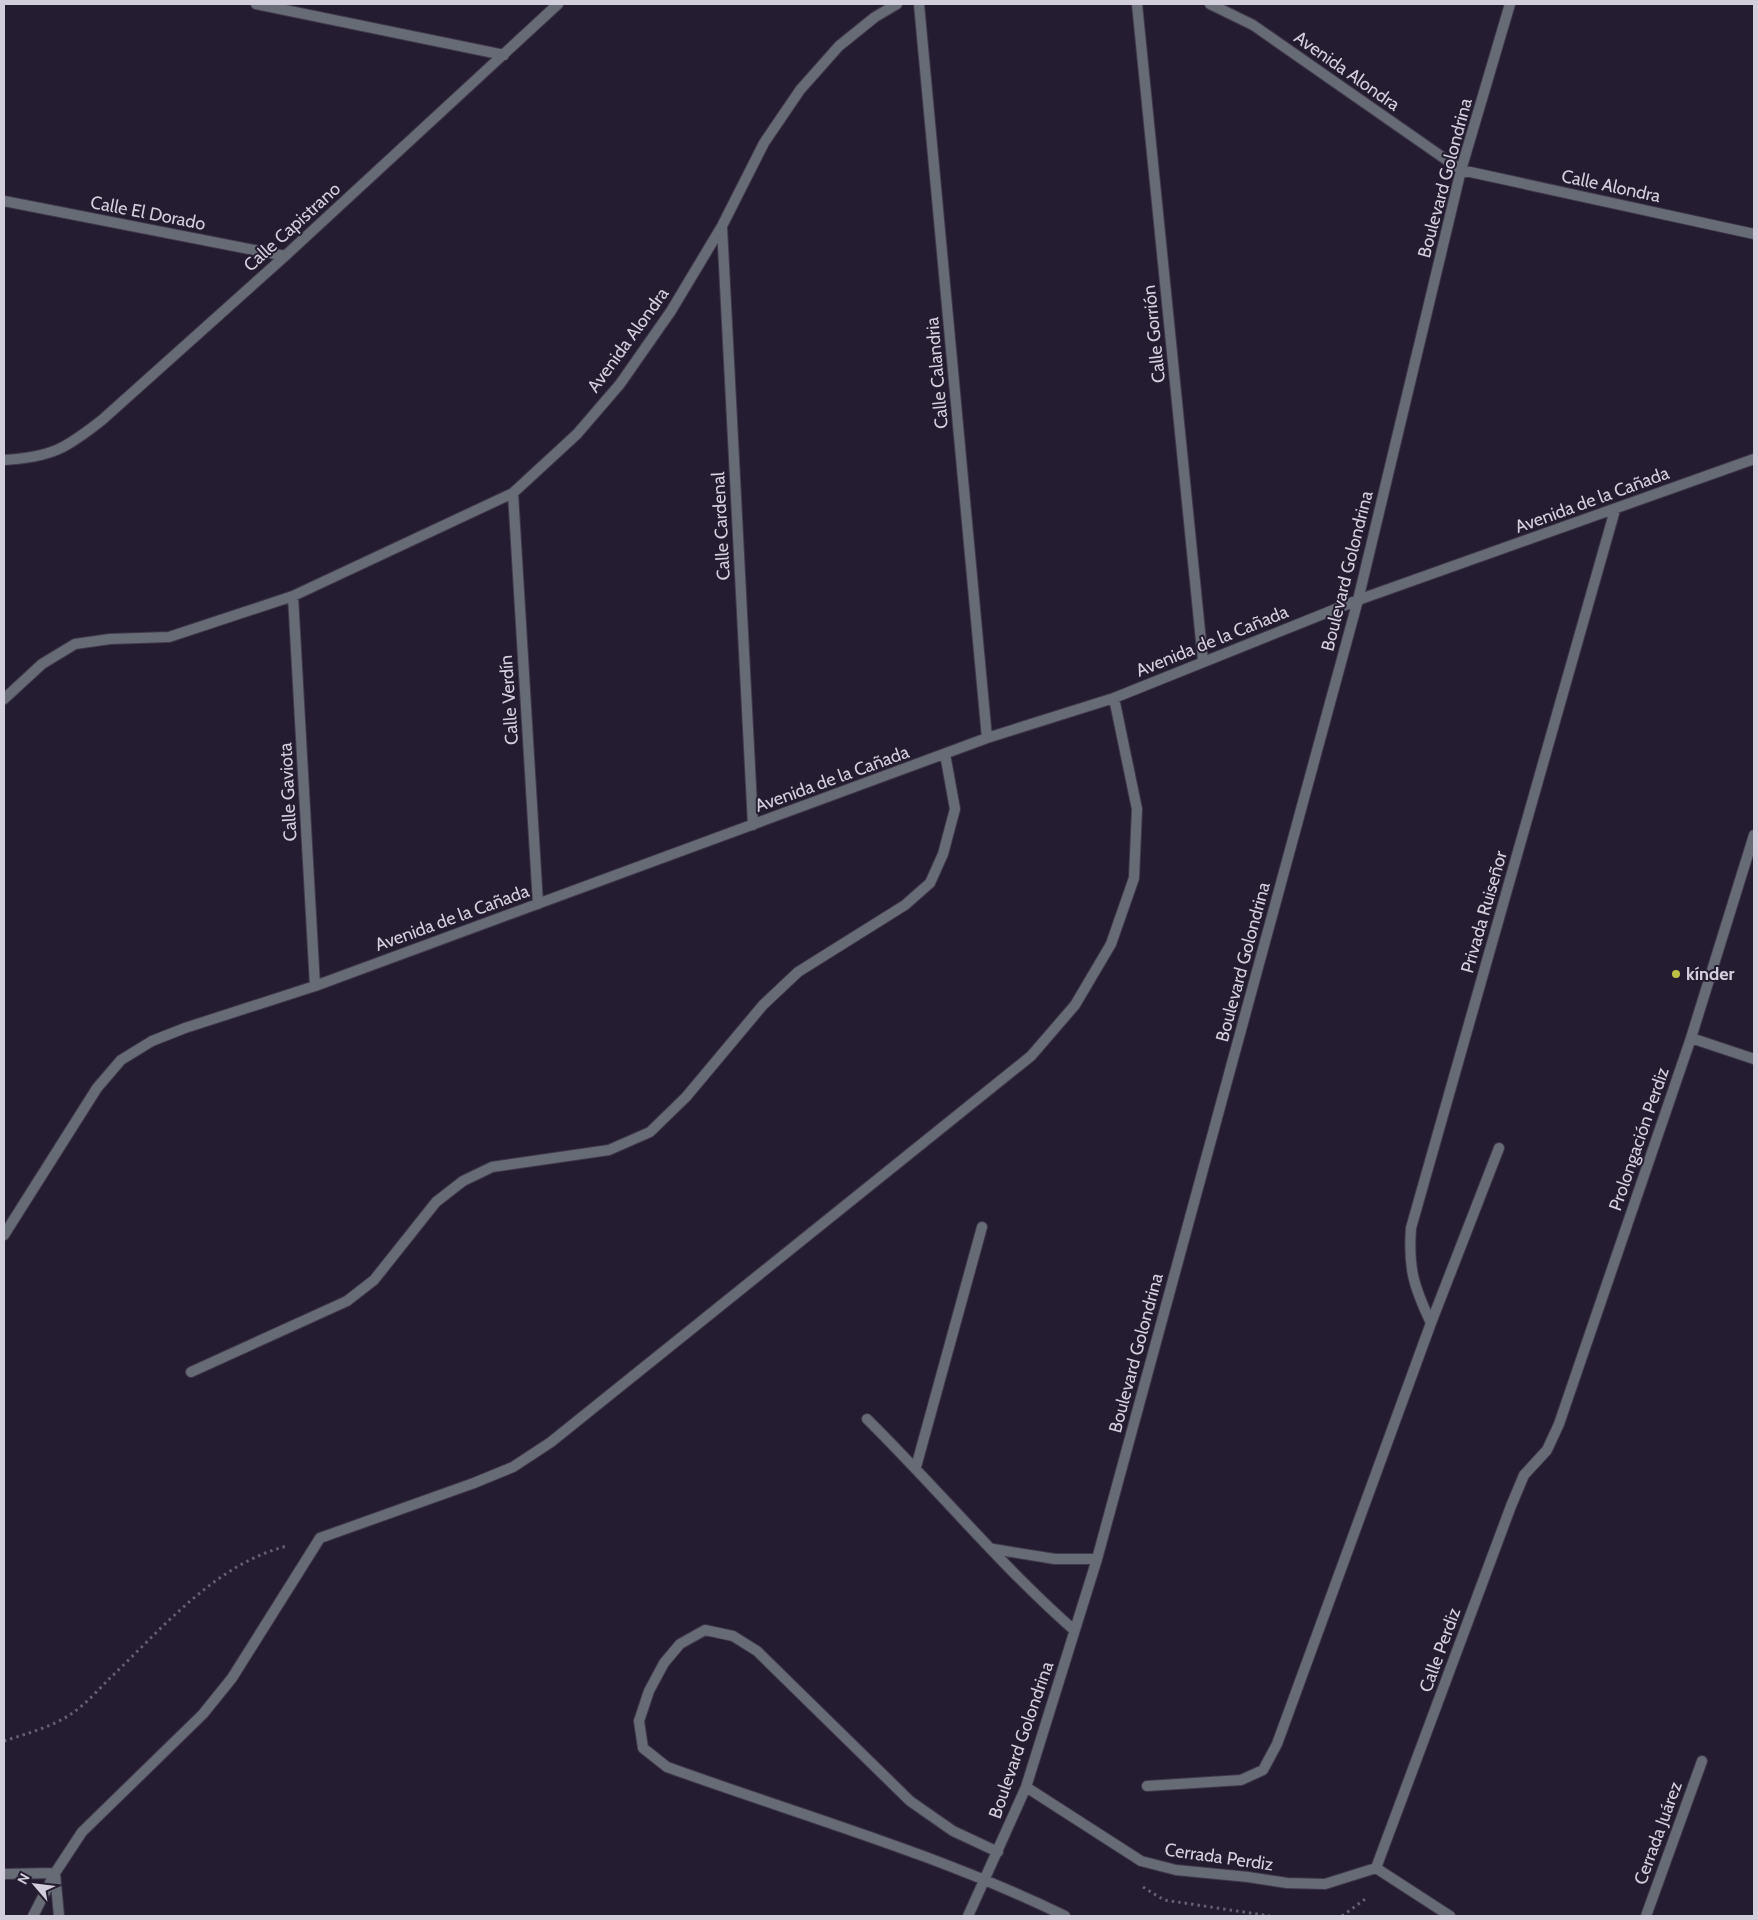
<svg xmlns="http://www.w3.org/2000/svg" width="1758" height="1920" font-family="Cabin,sans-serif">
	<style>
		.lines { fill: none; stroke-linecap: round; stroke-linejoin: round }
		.street-casing { stroke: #40384c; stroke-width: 12 }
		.path { stroke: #665f71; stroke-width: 3; stroke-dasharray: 2.5 4; stroke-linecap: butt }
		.street { stroke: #676b76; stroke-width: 10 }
		.poi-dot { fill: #bcc044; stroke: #241c30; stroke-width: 2 }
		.labels { text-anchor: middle; stroke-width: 4; stroke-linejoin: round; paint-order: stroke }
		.street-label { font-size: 18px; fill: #d3cedc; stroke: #241c30 }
		.poi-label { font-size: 18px; font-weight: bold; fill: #d3cedc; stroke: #241c30; text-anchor: start }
	</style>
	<rect width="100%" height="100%" fill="#241c30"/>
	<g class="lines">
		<defs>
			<path id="street" d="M256,4L504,55
				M919,4L987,738
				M1137,4L1203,661
				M1210,4L1253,25L1461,170L1754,234
				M4,201L285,256
				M722,227L753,825
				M4,460C52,457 65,449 102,420L285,256L558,4
				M513,493L538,904
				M293,596L315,986
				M4,699L42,664L75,644L110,639L169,637L293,596L513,493L577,434L620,384L671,311L722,226L764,143L800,90L839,46L875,17L897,4
				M1691,1038L1754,1059
				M4,1235L97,1088L121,1060L152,1041L185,1028L315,986L987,738L1114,698L1358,600L1754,459
				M1431,1323C1414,1287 1408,1269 1411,1228L1615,510
				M191,1372L347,1301L374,1280L436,1202L463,1181L492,1167L609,1150L650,1132L686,1097L763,1005L798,972L905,905L930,883L943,854L955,809L945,754
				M867,1419C937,1488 1000,1565 1074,1630
				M916,1467L982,1227
				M993,1549L1055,1559H1097
				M1147,1786L1241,1780L1263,1770L1277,1744L1431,1323L1499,1148
				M1026,1787L1141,1861L1176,1870L1248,1877L1287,1883L1325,1884L1376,1868L1450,1916
				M998,1852L953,1831L910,1801L757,1651L733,1636L705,1630L680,1644L664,1663L649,1691L639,1721L643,1748L667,1767C800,1815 938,1854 1065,1916
				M1376,1868L1511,1506L1524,1475L1547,1450L1559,1424L1691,1038L1754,835
				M4,1874L55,1873L59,1916
				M33,1916L55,1873L82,1832L203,1714L232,1678L320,1538L474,1483L513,1467L551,1442L1031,1056L1075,1005L1111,944L1134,878L1137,809L1114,698
				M968,1916L1026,1787L1097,1559L1358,600L1461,170L1510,4
				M1646,1916L1702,1761"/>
		</defs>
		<use href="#street" class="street-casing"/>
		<path class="path" d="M4,1741C25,1734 52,1727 71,1714C85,1705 98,1690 110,1678C162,1629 215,1564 287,1546
			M1143,1887L1164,1900L1270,1916
			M1342,1916L1368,1897"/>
		<use href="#street" class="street"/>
	</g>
	<circle class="poi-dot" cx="1676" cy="974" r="5"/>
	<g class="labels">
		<g class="street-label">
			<text transform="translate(1347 71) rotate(35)" y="6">Avenida Alondra</text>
			<text transform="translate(1445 178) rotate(-75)" y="6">Boulevard Golondrina</text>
			<text transform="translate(1611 186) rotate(12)" y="6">Calle Alondra</text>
			<text transform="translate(148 213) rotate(11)" y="6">Calle El Dorado</text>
			<text transform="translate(292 227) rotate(-42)" y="6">Calle Capistrano</text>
			<text transform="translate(1154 334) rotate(-96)" y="6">Calle Gorrión</text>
			<text transform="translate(628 340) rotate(-54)" y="6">Avenida Alondra</text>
			<text transform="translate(937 373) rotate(-95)" y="6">Calle Calandria</text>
			<text transform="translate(1592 500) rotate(-20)" y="6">Avenida de la Cañada</text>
			<text transform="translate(721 526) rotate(-93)" y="6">Calle Cardenal</text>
			<text transform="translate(1347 571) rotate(-76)" y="6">Boulevard Golondrina</text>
			<text transform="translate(1212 641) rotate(-22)" y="6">Avenida de la Cañada</text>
			<text transform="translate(509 700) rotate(-94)" y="6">Calle Verdín</text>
			<text transform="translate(832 779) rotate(-20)" y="6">Avenida de la Cañada</text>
			<text transform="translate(288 792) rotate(-93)" y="6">Calle Gaviota</text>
			<text transform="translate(1484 912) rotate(-74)" y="6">Privada Ruiseñor</text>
			<text transform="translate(452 918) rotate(-20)" y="6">Avenida de la Cañada</text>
			<text transform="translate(1243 962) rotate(-75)" y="6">Boulevard Golondrina</text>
			<text transform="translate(1639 1139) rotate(-71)" y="6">Prolongación Perdiz</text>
			<text transform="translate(1136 1353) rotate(-75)" y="6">Boulevard Golondrina</text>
			<text transform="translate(1440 1650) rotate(-70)" y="6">Calle Perdiz</text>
			<text transform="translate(1021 1740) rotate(-71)" y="6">Boulevard Golondrina</text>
			<text transform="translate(1658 1833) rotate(-70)" y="6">Cerrada Juárez</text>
			<text transform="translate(1219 1857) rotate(8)" y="6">Cerrada Perdiz</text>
		</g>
		<g class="poi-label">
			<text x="1686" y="980">kínder</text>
		</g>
	</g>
	<rect width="1758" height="1920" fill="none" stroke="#d3cedc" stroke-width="10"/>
	<g transform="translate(35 1885) rotate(298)" stroke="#241c30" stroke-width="4" paint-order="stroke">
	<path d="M0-4L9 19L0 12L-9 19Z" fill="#d3cedc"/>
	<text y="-8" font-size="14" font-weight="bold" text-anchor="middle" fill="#d3cedc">N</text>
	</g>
</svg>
